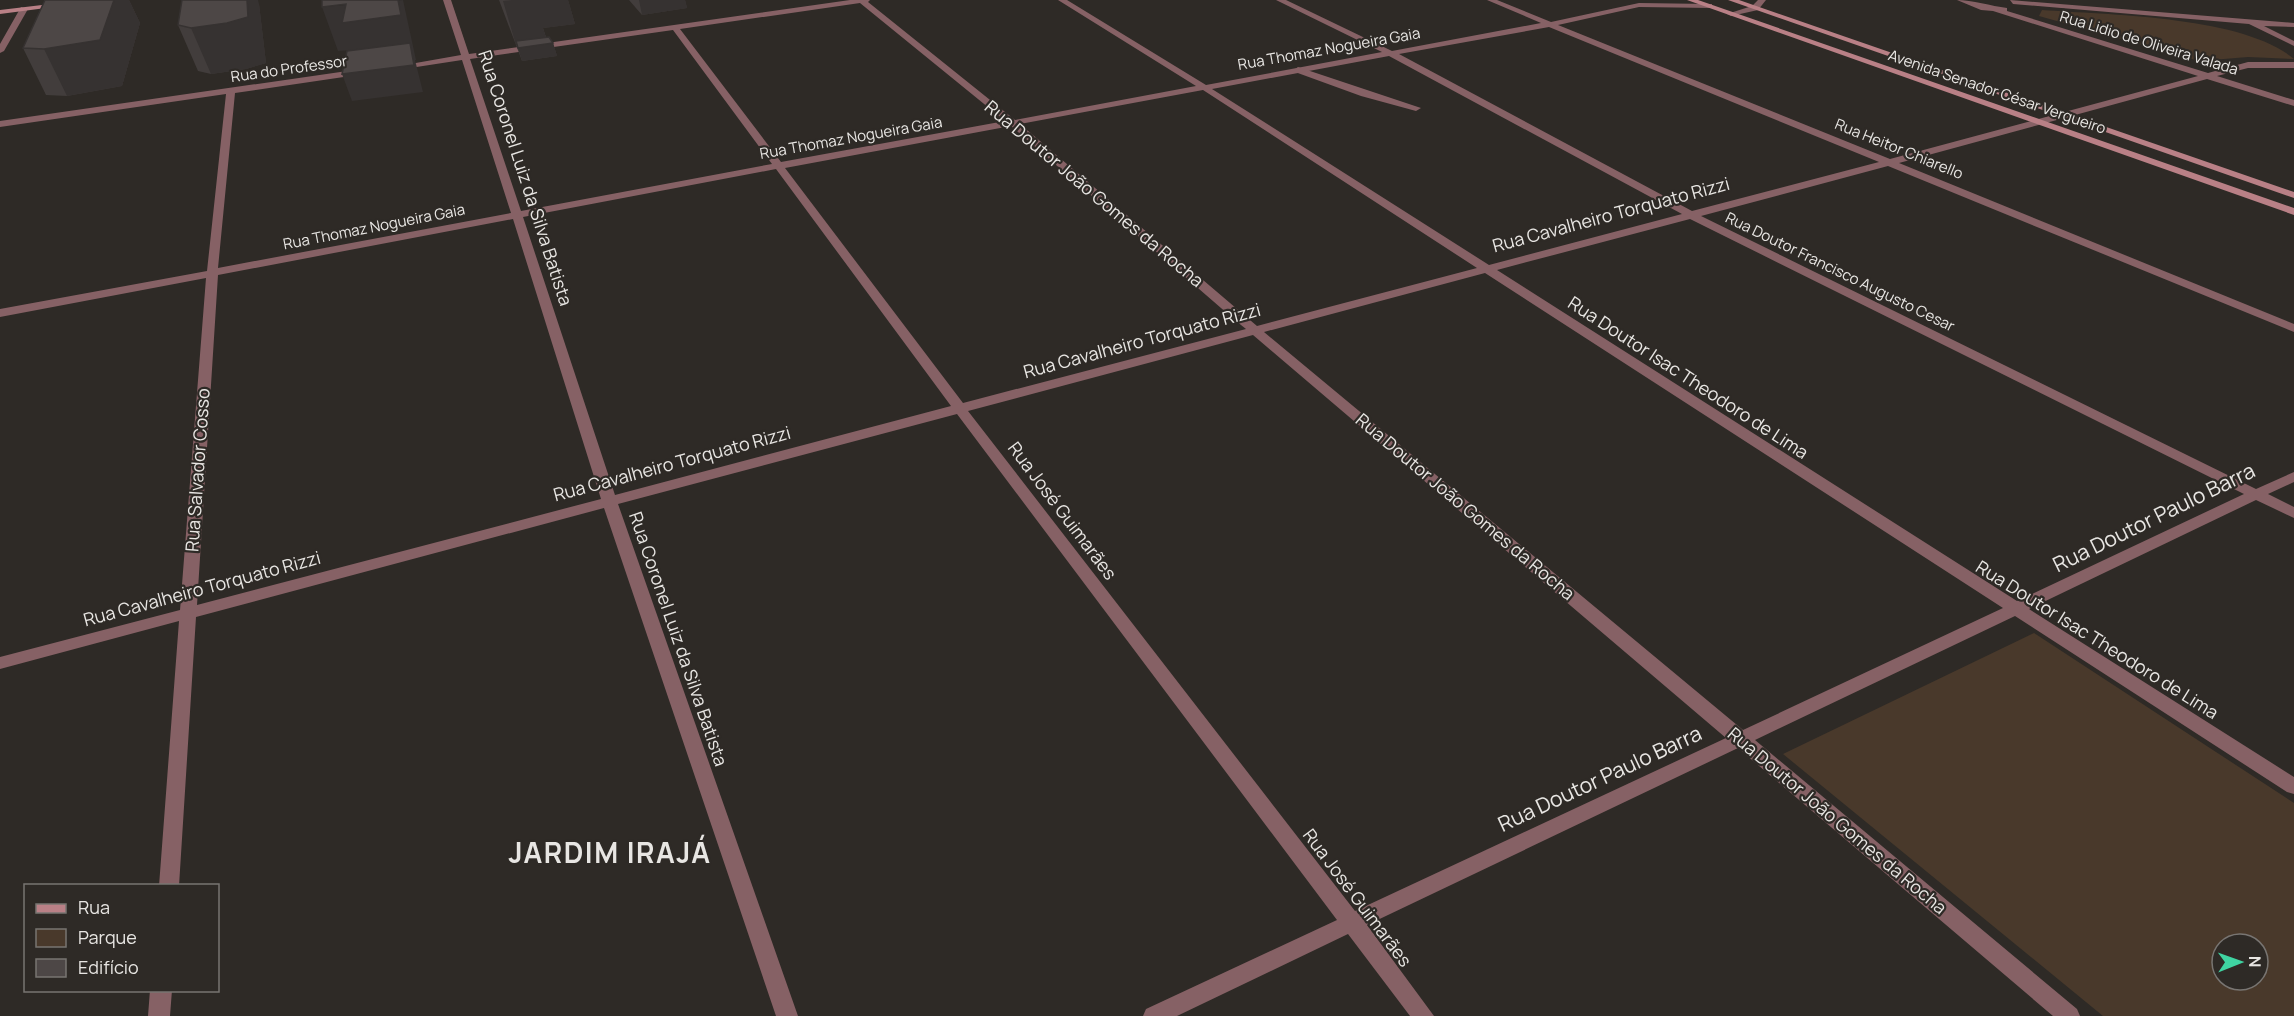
<svg xmlns="http://www.w3.org/2000/svg" width="2294" height="1016" font-family="Manrope,sans-serif">
	<style>
		.green { fill: #49392b; fill-rule: evenodd }
		.lines { fill: none; stroke-linecap: round; stroke-linejoin: round }
		.lane { fill: #866165; fill-rule: evenodd }
		.street { fill: #866165; fill-rule: evenodd }
		.secondary { fill: #b98086; fill-rule: evenodd }
		.wall { fill: #423d3c }
		.shaded-wall { fill: #363231 }
		.building { fill: #4d4746; stroke: #363231; stroke-width: 1.5 }
		.labels { text-anchor: middle; stroke-width: 4.5; stroke-linejoin: round; paint-order: stroke }
		.far-street-label { font-size: 15px; fill: #e8e6e3; stroke: #2e2a26 }
		.street-label { font-size: 18px; fill: #e8e6e3; stroke: #2e2a26 }
		.near-street-label { font-size: 21px; fill: #e8e6e3; stroke: #2e2a26 }
		.near-district-label { font-size: 28px; font-weight: bold; letter-spacing: 1.5px; fill: #e8e6e3; stroke: #2e2a26 }
	</style>
	<rect width="100%" height="100%" fill="#2e2a26"/>
	<path class="green" d="M2042,10C2109,15 2244,16 2294,59L2248,57L2199,61L2039,16Z
		M2034,633L2294,803V1016H2103L1783,754ZM2222,944H2258V980H2222Z"/>
	<g class="lines">
		<path class="lane" d="M1298,67L1421,108L1416,111L1361,96L1295,72L1294,70Z"/>
		<path class="street" d="M443,0H451L469,54L850,0H870L868,2L1015,120L1196,86L1058,0H1067L1206,85L1382,52L1276,0H1286L1392,51L1541,23L1487,0H1497L1551,22L1639,3L1709,4H1712V8L1639,7L1558,25L1890,159L2198,76L1993,11L1981,10L1957,0C1972,0 1991,6 2007,8V11L2208,73L2248,62H2294V68H2248L2217,76L2294,100V106L2207,79L1899,163L2294,324V332L1888,166L1701,216L2256,489L2294,472V482L2268,494L2294,507V518L2256,500L2029,609L2294,777V794L2287,792L2015,616L1755,740L2077,1009L2080,1016H2053L1738,748L1367,925L1434,1016H1410L1348,934L1177,1016H1143L1146,1009L1337,920L957,414L618,504L798,1016H776L604,508L196,617L179,886H159L179,621L0,669V657L180,610L206,278L0,317V309L207,271L226,94L0,127V121L361,69L365,72L364,74L235,93L218,268L511,213L462,60L397,70L393,67L461,55ZM860,3L1005,121L781,162L680,29ZM1549,27L1879,162L1692,211L1399,54ZM673,30L772,164L521,211L470,59ZM1389,56L1682,214L1489,265L1212,89ZM1203,90L1477,268L1257,326L1020,124ZM1011,126L1236,321L1246,329L963,403L785,168ZM776,169L951,406L615,495L523,217ZM513,219L601,499L197,605L218,275ZM1690,219L2244,494L2017,601L1497,270ZM1485,273L2003,608L1743,730L1264,332ZM1253,335L1726,738L1355,911L968,411Z
			M1758,0H1766L1758,10L1731,16L1727,14L1752,6Z
			M2010,0L2294,23V27L2264,26L2294,41V46L2249,24L2013,4Z
			M21,7L28,9L4,51L0,53V44Z
			M150,990H172L170,1016H148Z"/>
		<path class="secondary" d="M84,0H107L0,14V10Z
			M1687,0H1698L2294,208V215Z
			M1728,0H1739L2294,192V198Z"/>
	</g>
	<path class="wall" d="M45,0H129L140,23L122,86L67,96L46,95L23,48Z
		M499,0H568L575,24L543,28L546,37L553,43L557,56L522,61Z
		M629,0H685L687,8L642,15Z
		M259,4L266,63L246,69L211,74L198,71L178,25Z"/>
	<path class="shaded-wall" d="M114,0H129L140,23L122,86L67,96L44,49Z
		M247,0H258L259,4L266,63L246,69L211,74L191,28Z
		M403,0L416,60H415L423,92L352,101L342,74L358,68L351,50L338,51L322,7Z
		M512,0H568L575,24L543,28L547,41L516,45L503,1Z
		M639,0H685L687,8L642,15Z
		M553,43L557,56L522,61L518,48Z"/>
	<path class="building" d="M45,0H114L100,40L44,49L23,48Z
		M182,0H247L248,17L227,23L191,28L178,25Z
		M322,0H398L401,15L342,23L346,4L322,7Z
		M549,37L553,43L518,48L516,41Z
		M410,43L414,65L342,74L347,51Z"/>
	<g class="labels">
		<g class="far-street-label">
			<text transform="translate(2149 43) rotate(17)" y="5">Rua Lidio de Oliveira Valada</text>
			<text transform="translate(1329 49) rotate(-10)" y="5">Rua Thomaz Nogueira Gaia</text>
			<text transform="translate(289 69) rotate(-8)" y="5">Rua do Professor</text>
			<text transform="translate(1997 92) rotate(19)" y="5">Avenida Senador César Vergueiro</text>
			<text transform="translate(851 138) rotate(-10)" y="5">Rua Thomaz Nogueira Gaia</text>
			<text transform="translate(1899 149) rotate(22)" y="5">Rua Heitor Chiarello</text>
			<text transform="translate(374 227) rotate(-11)" y="5">Rua Thomaz Nogueira Gaia</text>
			<text transform="translate(1840 272) rotate(26)" y="5">Rua Doutor Francisco Augusto Cesar</text>
		</g>
		<g class="street-label">
			<text transform="translate(525 178) rotate(72)" y="6">Rua Coronel Luiz da Silva Batista</text>
			<text transform="translate(1094 194) rotate(40)" y="6">Rua Doutor João Gomes da Rocha</text>
			<text transform="translate(1611 215) rotate(-15)" y="6">Rua Cavalheiro Torquato Rizzi</text>
			<text transform="translate(1142 341) rotate(-15)" y="6">Rua Cavalheiro Torquato Rizzi</text>
			<text transform="translate(1688 378) rotate(33)" y="6">Rua Doutor Isac Theodoro de Lima</text>
			<text transform="translate(672 464) rotate(-15)" y="6">Rua Cavalheiro Torquato Rizzi</text>
			<text transform="translate(198 470) rotate(-86)" y="6">Rua Salvador Cosso</text>
			<text transform="translate(1465 507) rotate(40)" y="6">Rua Doutor João Gomes da Rocha</text>
			<text transform="translate(1062 511) rotate(53)" y="6">Rua José Guimarães</text>
			<text transform="translate(202 589) rotate(-15)" y="6">Rua Cavalheiro Torquato Rizzi</text>
			<text transform="translate(678 639) rotate(71)" y="6">Rua Coronel Luiz da Silva Batista</text>
			<text transform="translate(2097 640) rotate(32)" y="6">Rua Doutor Isac Theodoro de Lima</text>
			<text transform="translate(1837 821) rotate(40)" y="6">Rua Doutor João Gomes da Rocha</text>
			<text transform="translate(1357 898) rotate(53)" y="6">Rua José Guimarães</text>
		</g>
		<g class="near-street-label">
			<text transform="translate(2154 518) rotate(-26)" y="7">Rua Doutor Paulo Barra</text>
			<text transform="translate(1600 779) rotate(-25)" y="7">Rua Doutor Paulo Barra</text>
		</g>
		<g class="near-district-label">
			<text x="610" y="863">JARDIM IRAJÁ</text>
		</g>
	</g>
	<rect x="24" y="884" width="195" height="108" fill="#2e2a26" stroke="#787572" stroke-width="1.5"/>
	<rect x="36" y="904" width="30" height="9" fill="#b98086" stroke="#787572" stroke-width="1.5"/>
	<text x="78" y="914" font-size="18" fill="#e8e6e3">Rua</text>
	<rect x="36" y="929" width="30" height="18" fill="#49392b" stroke="#787572" stroke-width="1.5"/>
	<text x="78" y="944" font-size="18" fill="#e8e6e3">Parque</text>
	<rect x="36" y="959" width="30" height="18" fill="#4d4746" stroke="#787572" stroke-width="1.5"/>
	<text x="78" y="974" font-size="18" fill="#e8e6e3">Edifício</text>
	<g transform="translate(2240 962) rotate(89)"><circle r="28" fill="#2e2a26" stroke="#787572" stroke-width="1.5"/>
	<path d="M0-4.5L10 22L0 15L-10 22Z" fill="#3fd4a2"/>
	<text y="-9" font-size="16" font-weight="bold" text-anchor="middle" fill="#e8e6e3">N</text>
	</g>
</svg>
